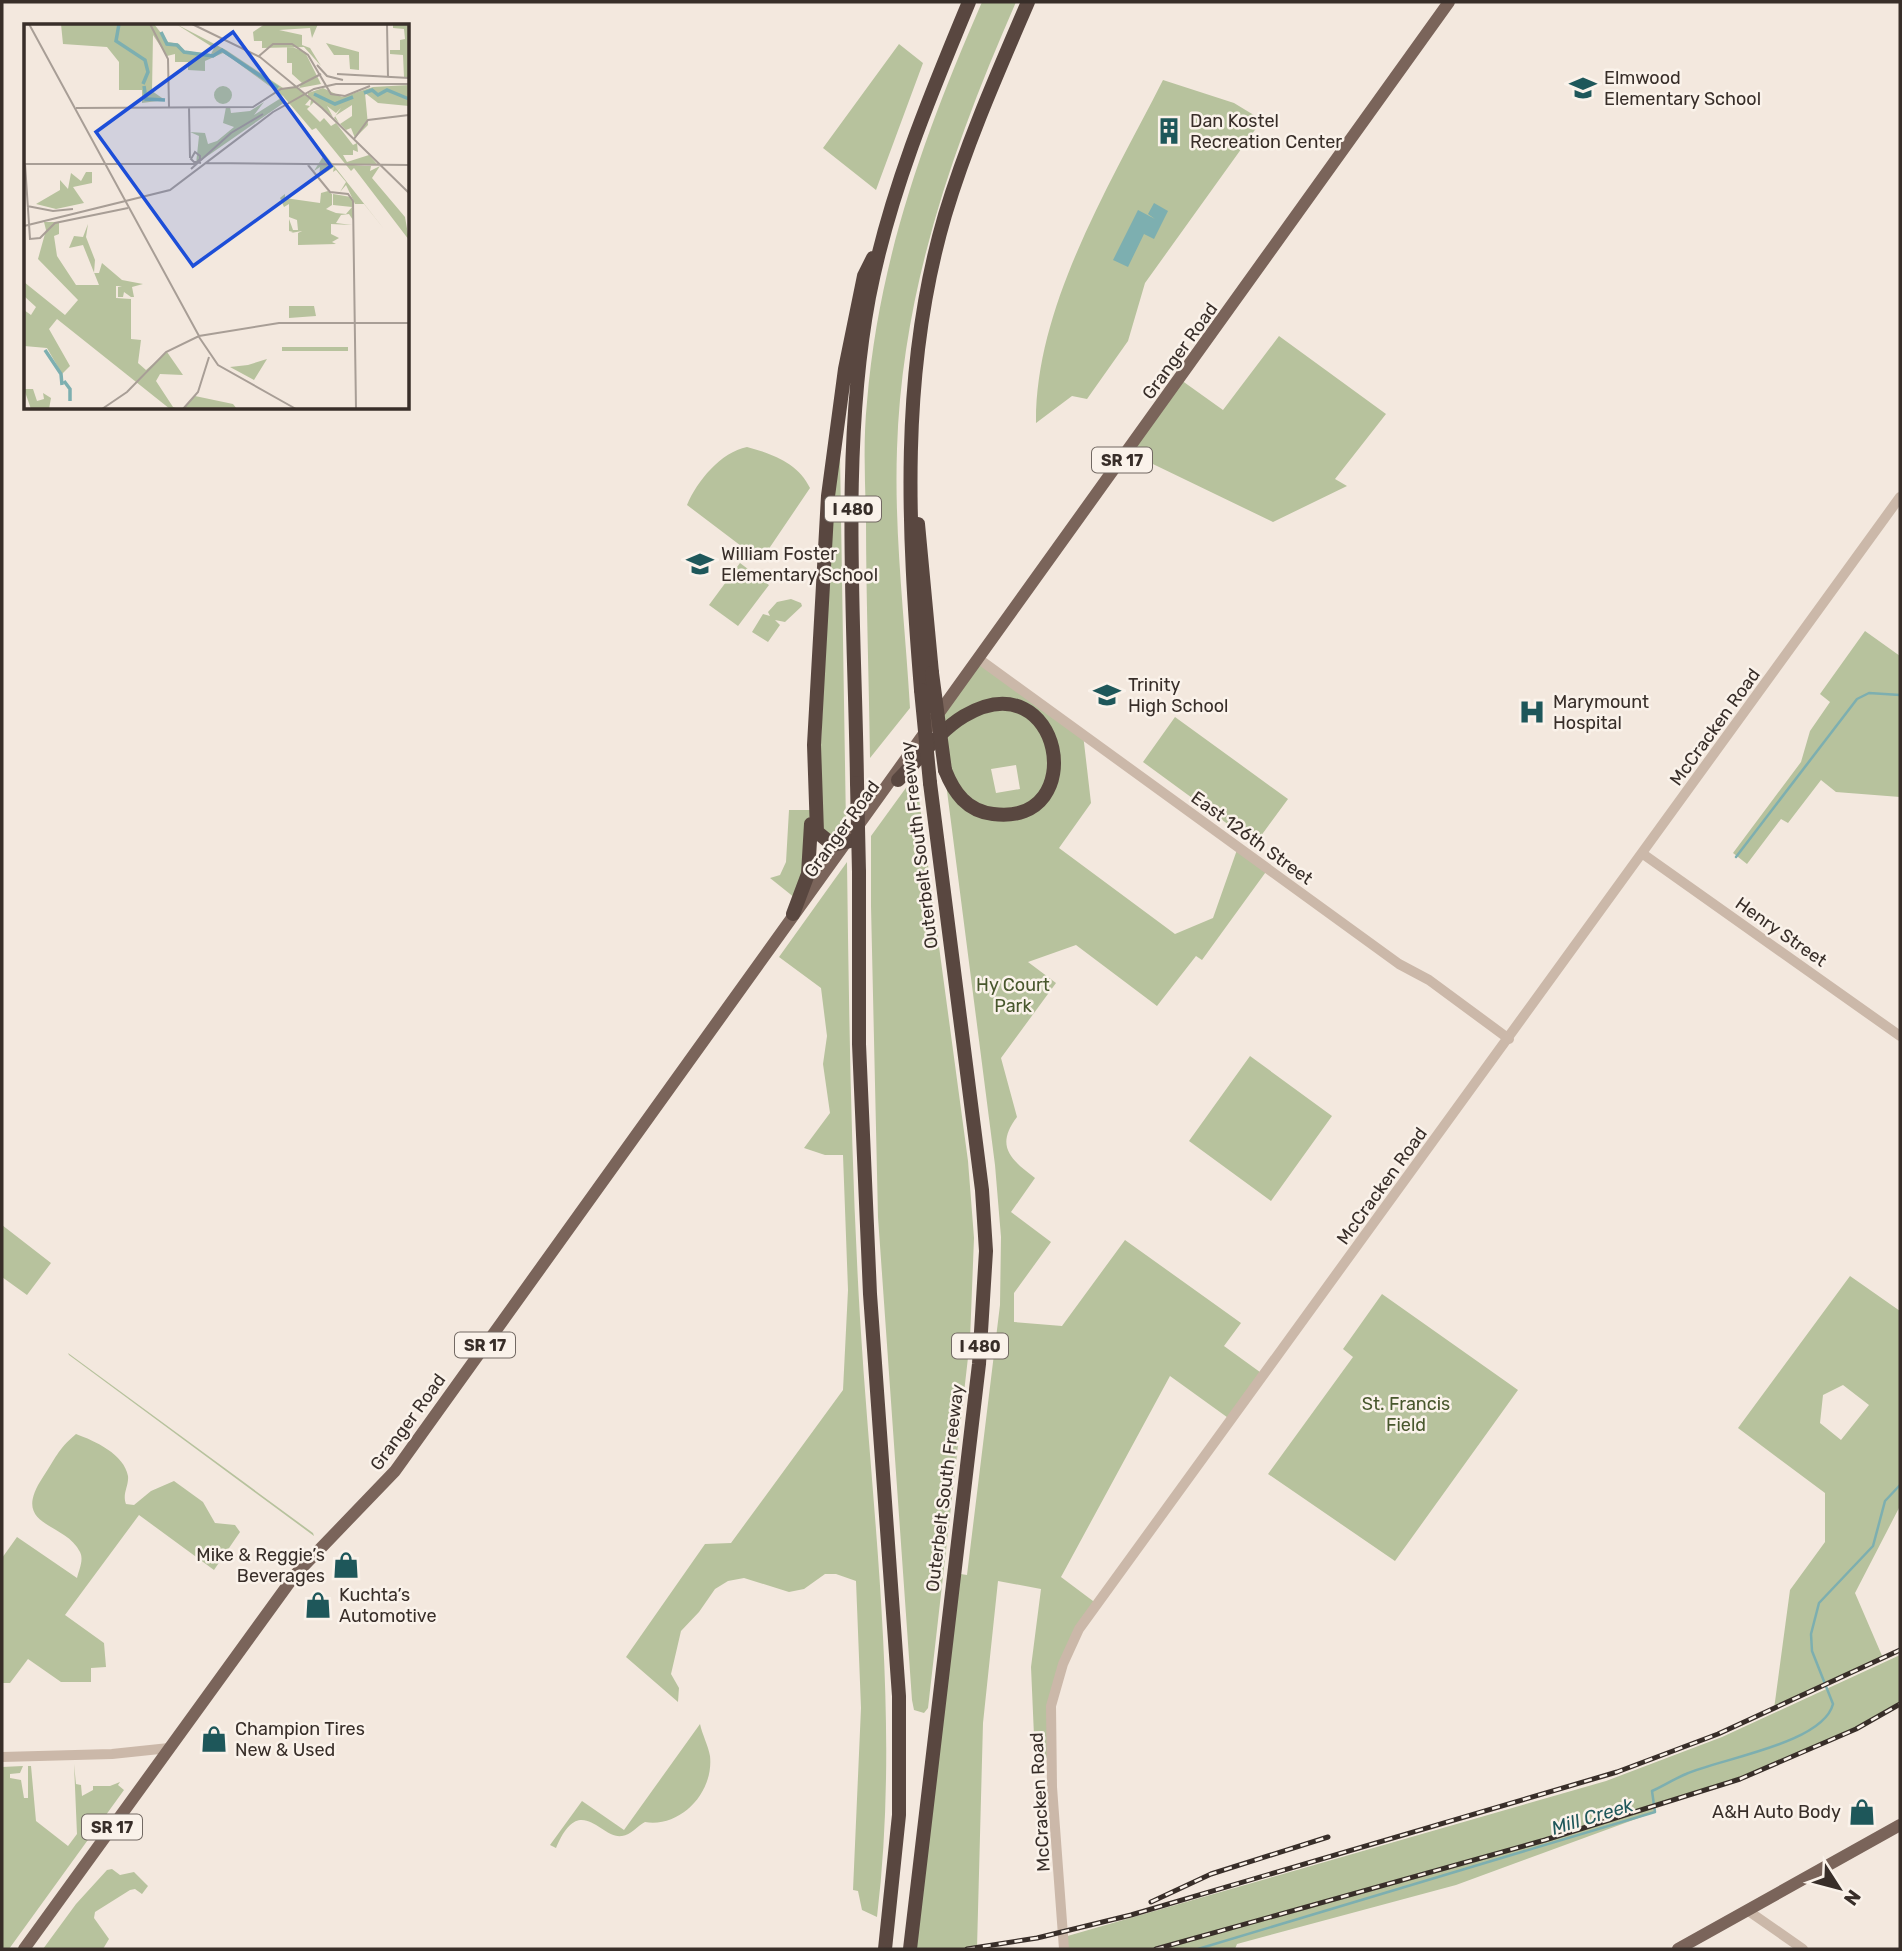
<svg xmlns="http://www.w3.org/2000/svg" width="1902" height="1951" font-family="Rubik,sans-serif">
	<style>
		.green { fill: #b7c29d; fill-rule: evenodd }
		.water { fill: #7dafb0 }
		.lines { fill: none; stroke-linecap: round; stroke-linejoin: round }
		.stream { stroke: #7dafb0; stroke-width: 2.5 }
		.tertiary { stroke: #cbb8a9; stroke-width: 10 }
		.primary { stroke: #7a645a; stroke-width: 12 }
		.motorway { stroke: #594740; stroke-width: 14 }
		.rail-casing { stroke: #382e29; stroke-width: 5 }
		.rail { stroke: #faf2ea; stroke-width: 2.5; stroke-dasharray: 8; stroke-linecap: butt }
		.motorway-bridge { stroke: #594740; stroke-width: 14 }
		.labels { text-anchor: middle; stroke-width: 5; stroke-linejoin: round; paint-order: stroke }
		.shield { fill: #faf2ea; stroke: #726963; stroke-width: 2 }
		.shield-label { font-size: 16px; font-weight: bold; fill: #382e29 }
		.poi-label { font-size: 18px; fill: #382e29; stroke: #faf2ea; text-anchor: start }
		.street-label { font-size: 18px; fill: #382e29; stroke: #faf2ea }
		.park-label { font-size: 18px; fill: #48572d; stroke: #faf2ea }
		.water-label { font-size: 19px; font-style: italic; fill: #1e575a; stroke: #faf2ea }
		.inset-river { fill: none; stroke: #7dafb0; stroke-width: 3.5 }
		.inset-road { fill: none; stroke: #a89e96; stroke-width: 2 }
		.view { fill: #1d4ed8; fill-opacity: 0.15; stroke: #1d4ed8; stroke-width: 3.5 }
		.inset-edge { fill: none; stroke: #382e29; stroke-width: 3.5 }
	</style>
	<rect width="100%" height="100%" fill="#f3e8de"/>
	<path class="green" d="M982,2H1016C953,146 902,290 897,449C894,535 905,621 910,708L870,758C869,678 866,598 866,519C865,480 863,441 867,402C879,258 925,133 982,2Z
		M899,44L923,63L876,190L823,148Z
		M1163,80L1234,103L1262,120L1145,283L1128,341L1087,399L1072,396L1036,423C1035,305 1111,183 1163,80Z
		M1279,336L1386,414L1335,479L1347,486L1273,522L1128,452L1181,380L1223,410Z
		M747,447C773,454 798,463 810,488L764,556L757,558L687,505C697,481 721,452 747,447Z
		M840,456L846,825L834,841L818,824V814L831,505Z
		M740,563L769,585L738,626L709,605Z
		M791,599L801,603L802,606L785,622L775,620L780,625L768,642L752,632L763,614L770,616L768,612L777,602Z
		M1865,631L1900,656V797L1836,792L1821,780L1788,823L1781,819L1747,864L1733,853L1801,762L1810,731L1830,702L1820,694Z
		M979,659L1083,734L1091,803L1059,848L1175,934L1213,918L1238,847L1268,869L1202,960L1196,956L1157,1006L1076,945L1028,962L1056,983L1001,1058L1017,1117C995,1146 1010,1159 1035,1178L1011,1212L1051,1242L1014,1293V1322L1062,1326L1125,1240L1241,1323L1224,1346L1264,1375L1231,1420L1170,1376L1061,1577L1097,1604L1079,1629L1051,1706L1050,1758L1035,1759L1031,1667L1041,1589L998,1581L983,1723L977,1948L909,1949L954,1573L967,1575L1000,1305L1001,1237L995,1165L937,713ZM1016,765L1020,789L996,793L991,769Z
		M1175,717L1288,799L1255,844L1143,762Z
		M908,785L918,791L968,1161L974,1238L970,1340L928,1708L924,1713L914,1710L912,1700L878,1217L871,906V836Z
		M789,810H812L809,863L795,898L770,878L780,875L786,862Z
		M847,862C849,1014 851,1166 860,1318C872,1518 901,1717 877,1917L862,1910L858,1891L853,1890L861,1708L856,1581L836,1574H825L804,1589L789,1592L744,1578L728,1581L715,1589L699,1612L681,1631L671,1674L679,1688L678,1702L626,1657L705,1544L731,1543L843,1390L848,1290L843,1155H825L804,1148L830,1113L823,1064L827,1036L821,988L779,957Z
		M1250,1056L1332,1116L1271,1201L1189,1141Z
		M2,1225L51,1263L27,1295L2,1277Z
		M1850,1276L1900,1311V1506L1855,1593L1883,1658L1774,1709L1790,1590L1825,1542V1493L1738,1428ZM1843,1385L1869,1405L1841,1440L1820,1423L1823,1395Z
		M1382,1294L1518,1390L1395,1561L1268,1474L1353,1357L1343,1349Z
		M68,1353L313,1533L314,1536L69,1355Z
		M76,1434C95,1441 124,1454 128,1476C129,1486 122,1494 126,1504L134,1505L151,1491L174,1481L203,1502L215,1523L235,1525L240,1532L214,1570L139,1515L65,1615L104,1643L106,1667L91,1668V1682H61L28,1659L10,1683H2V1558L17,1537L77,1578C79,1570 84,1560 80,1552C65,1521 9,1528 43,1477C56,1458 57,1450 76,1434Z
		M1900,1655V1704C1821,1749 1740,1779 1654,1805L1655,1812L1456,1885L1237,1944L1235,1949H1064V1937L1606,1781L1722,1737Z
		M700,1724C702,1734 708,1745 710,1756C714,1793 680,1828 645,1822C637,1826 631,1835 622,1836C600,1839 580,1791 556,1848L550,1845L582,1801L624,1830Z
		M74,1764L76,1784L81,1785L82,1796L93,1790V1786H110L120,1782L118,1785L124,1790L9,1949H2V1767L23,1766L20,1773L10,1774V1778L21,1780L24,1798H28V1766H31L36,1821L68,1846L77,1834Z
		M112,1869L120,1875L134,1872L148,1886L142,1894L135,1889L130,1890L95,1912L94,1918L109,1939L103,1949H43L76,1904L107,1870Z"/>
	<path class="water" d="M1154,203L1168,211L1154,239L1144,234L1128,267L1113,260L1138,210L1155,219L1148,214Z"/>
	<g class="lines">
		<path class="stream" d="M1736,857L1857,699L1869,693L1900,695
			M1198,1949L1655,1812L1652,1791C1663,1786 1674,1779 1686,1774C1718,1759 1823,1744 1833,1704L1812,1651L1811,1634L1819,1603L1873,1546L1885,1501L1900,1485"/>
		<path class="tertiary" d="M979,659L1399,964L1429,980L1509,1039
			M1643,854L1900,1036
			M2,1757L112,1754L169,1748
			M1747,1910L1803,1949
			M1064,1949L1052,1787L1051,1706L1063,1664L1079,1629L1900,497"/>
		<path class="primary" d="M24,1949L295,1575L395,1471L1449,2
			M1678,1949L1900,1825"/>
		<path class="motorway" d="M918,524L932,673
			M921,690C908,530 899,372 945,215C967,142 998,72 1028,2
			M898,780C919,759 939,731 964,716C1062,658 1092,827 993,814C967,811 954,793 945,770
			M857,783C855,625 840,452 869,297C889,194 929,98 969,2
			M855,840L833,845L817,832L814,745L828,496L845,369L864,276L873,258
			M859,872V1044L870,1294L899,1696V1815L885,1949
			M793,914L808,874L811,824
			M910,1949L979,1364L986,1251L982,1190L930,783"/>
		<defs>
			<path id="rail" d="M1151,1902L1211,1874L1328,1837
				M967,1949L1037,1938L1131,1915L1617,1772L1718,1734L1900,1650
				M1156,1949L1545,1840L1740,1779L1856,1729L1900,1704"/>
		</defs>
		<use href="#rail" class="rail-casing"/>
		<use href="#rail" class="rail"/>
		<path class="motorway-bridge" d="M932,673L945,770
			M921,690L930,783
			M857,783L859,872"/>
	</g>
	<defs>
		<symbol id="school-bare" viewBox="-9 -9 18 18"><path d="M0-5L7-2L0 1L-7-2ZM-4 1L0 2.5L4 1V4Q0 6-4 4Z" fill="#1e575a" stroke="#faf2ea" stroke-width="2.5" paint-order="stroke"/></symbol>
		<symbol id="building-bare" viewBox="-9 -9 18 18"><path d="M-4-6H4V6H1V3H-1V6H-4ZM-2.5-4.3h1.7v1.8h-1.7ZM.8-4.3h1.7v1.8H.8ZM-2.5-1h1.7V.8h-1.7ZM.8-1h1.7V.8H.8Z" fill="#1e575a" stroke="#faf2ea" stroke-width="2.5" paint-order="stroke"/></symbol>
		<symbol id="hospital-bare" viewBox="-9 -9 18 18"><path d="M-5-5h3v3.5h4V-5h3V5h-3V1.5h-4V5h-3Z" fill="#1e575a" stroke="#faf2ea" stroke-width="2.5" paint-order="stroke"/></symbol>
		<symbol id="shop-bare" viewBox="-9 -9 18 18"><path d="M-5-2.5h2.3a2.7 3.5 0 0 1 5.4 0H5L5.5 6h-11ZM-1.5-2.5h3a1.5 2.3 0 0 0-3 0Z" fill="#1e575a" stroke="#faf2ea" stroke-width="2.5" paint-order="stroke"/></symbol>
	</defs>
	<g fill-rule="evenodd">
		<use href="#school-bare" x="1564" y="69" width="38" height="38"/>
		<use href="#building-bare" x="1150" y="112" width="38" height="38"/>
		<use href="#school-bare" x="681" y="545" width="38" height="38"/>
		<use href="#school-bare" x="1088" y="676" width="38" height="38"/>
		<use href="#hospital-bare" x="1513" y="693" width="38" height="38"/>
		<use href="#shop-bare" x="327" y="1546" width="38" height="38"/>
		<use href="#shop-bare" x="299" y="1586" width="38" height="38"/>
		<use href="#shop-bare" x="195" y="1720" width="38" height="38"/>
		<use href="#shop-bare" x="1843" y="1793" width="38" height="38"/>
	</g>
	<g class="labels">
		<g class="shield">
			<rect x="1092" y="447.5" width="60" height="25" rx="5"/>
			<rect x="825" y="496.5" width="56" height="25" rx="5"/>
			<rect x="455" y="1332.5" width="60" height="25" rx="5"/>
			<rect x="952" y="1333.5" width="56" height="25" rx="5"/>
			<rect x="82" y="1814.5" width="60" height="25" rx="5"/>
		</g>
		<g class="shield-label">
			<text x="1122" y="466">SR 17</text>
			<text x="853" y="515">I 480</text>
			<text x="485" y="1351">SR 17</text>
			<text x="980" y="1352">I 480</text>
			<text x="112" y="1833">SR 17</text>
		</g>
		<g class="poi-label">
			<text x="1604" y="84">Elmwood<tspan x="1604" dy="21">Elementary School</tspan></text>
			<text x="1190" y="127">Dan Kostel<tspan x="1190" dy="21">Recreation Center</tspan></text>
			<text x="721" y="560">William Foster<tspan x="721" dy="21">Elementary School</tspan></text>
			<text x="1128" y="691">Trinity<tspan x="1128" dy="21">High School</tspan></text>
			<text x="1553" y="708">Marymount<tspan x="1553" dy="21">Hospital</tspan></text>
			<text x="325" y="1561" text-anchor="end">Mike &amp; Reggie’s<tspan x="325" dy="21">Beverages</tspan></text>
			<text x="339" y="1601">Kuchta’s<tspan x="339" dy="21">Automotive</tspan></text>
			<text x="235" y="1735">Champion Tires<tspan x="235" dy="21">New &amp; Used</tspan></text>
			<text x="1841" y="1818" text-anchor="end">A&amp;H Auto Body</text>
		</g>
		<g class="street-label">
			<text transform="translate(1180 351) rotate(-54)" y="6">Granger Road</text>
			<text transform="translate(1715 727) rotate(-54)" y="6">McCracken Road</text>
			<text transform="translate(842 829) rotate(-54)" y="6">Granger Road</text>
			<text transform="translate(1252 838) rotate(36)" y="6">East 126th Street</text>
			<text transform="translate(919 845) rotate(-97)" y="6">Outerbelt South Freeway</text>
			<text transform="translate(1781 932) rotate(35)" y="6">Henry Street</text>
			<text transform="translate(1382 1186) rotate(-54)" y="6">McCracken Road</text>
			<text transform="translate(408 1422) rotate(-54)" y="6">Granger Road</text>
			<text transform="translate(945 1488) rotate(-83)" y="6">Outerbelt South Freeway</text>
			<text transform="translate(1040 1802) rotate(-93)" y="6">McCracken Road</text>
		</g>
		<g class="park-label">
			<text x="1013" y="991">Hy Court<tspan x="1013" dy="21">Park</tspan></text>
			<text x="1406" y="1410">St. Francis<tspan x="1406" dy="21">Field</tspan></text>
		</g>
		<g class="water-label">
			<text transform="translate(1592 1816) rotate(-17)" y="7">Mill Creek</text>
		</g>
	</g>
	<g transform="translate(24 24)">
		<rect width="385" height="385" fill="#f3e8de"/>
		<path d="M37,0H130L144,18L155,20L160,27L187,30L190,24L152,0L202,26L259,64H273L284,73V69L299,64L318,73L349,63L385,61V82L354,79L341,69L344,101L331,114L327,104L322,106L316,100L328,92V81L311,92L315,99L310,94L317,84L312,89L303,82L309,93L287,74L281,81L286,82L287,76L290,78L283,85L296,98L300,94L307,102L312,99L329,121L333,119L334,128L329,126V131H319L323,138L345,131L353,140L329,142H347L346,147L356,142L348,154L381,193L385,216L330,144L327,147L292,104L288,106L259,72L207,34L199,29L181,37V47L164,46V38H151V30L143,32L129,11L128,67L141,76L118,79V66H95V38L83,23L39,20ZM241,0H294L288,14L286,4L255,6L278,11V21L286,24L297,42L280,23L238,24V17H230L229,8ZM369,0H385V53H380L379,31L366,30V26H376V16L381,15L380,5L369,4ZM302,19L335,28V46L326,45L325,31H310ZM263,21L281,28L297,60L275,64L278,59L268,50V39H263ZM190 71a9 9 0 1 1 18 0a9 9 0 1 1-18 0ZM257,74L261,78L172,140L175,112L166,108L181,109L184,120L193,117L210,103L199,99L202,83H206L207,89L226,87L240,78L230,91ZM281,106V105L360,205L340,180H331L322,161L316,168L322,158L312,146L309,148L310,143L295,153L296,143L290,147L300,131ZM62,148H68V159L49,163L60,179L32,185L12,180L36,166V156L44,165L47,149L57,157ZM304,167L308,170V181L302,185L312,189L322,190L328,183L309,181V170L327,173L329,176V196L325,190L317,191L312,199L328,201L307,200V210L315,214L308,218L312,220L274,221V209L278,207L267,209L269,208L265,207V195L269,206H274L273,196L265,193V180L260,183L256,174L261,170V174L296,179L297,169ZM20,198H35V210L30,212L33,232L52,261H75L59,221L45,224L50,212L59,213L64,200L62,213L71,236L70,249H75L78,239L98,256L119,260L108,263L110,273H107L100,268L99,273H94V263L98,262H92V274L107,275V315L117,316L114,339L122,346L143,328L159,351L136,350L132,357L149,383L155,385H146L33,295L25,305L46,342L38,350L23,324L0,322V286L7,291L12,283L0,272V258L41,291L54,276L14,235L22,206ZM265,282H290L292,292L265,294ZM258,323H324V327H258ZM243,335L230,356L206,343L224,341ZM0,365H9L13,377L20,375L19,369L27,374L25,385H7ZM171,372L209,380L213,385H159Z" fill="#b7c29d"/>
		<path class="inset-river" d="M95,0L92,17L121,36L124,48L119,60M137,8L143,20L153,21L160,28L189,32L198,26L254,64M120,62L122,75L141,76M340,69L348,66L354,71L363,66L385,75M290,70L311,80L329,73M21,326L37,350L38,361M40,357L46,365V377"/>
		<path class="inset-road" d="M5,0L175,312M126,0L144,35L145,83M168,0L236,33L298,84L385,169M363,0L364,54M235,32L249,20H268L284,31L307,70L321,72L346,62M293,41L303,52L319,56M313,50L385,54M165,83L166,134M52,84L229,83L257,65L272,63L297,50M330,115L344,96L385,91M173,139L174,138V137L176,135V132L171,128L167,135L170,138H172L177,139M182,139L385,141M0,140H173M1,140L6,215L16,214L31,199L104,184M284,141L306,168L324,170L329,177L332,385M167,145L207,109L239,90M3,182L29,187L49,185M0,202L146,166L249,88L290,65L312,60H385M175,313L194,341L272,385M78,385L103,368L142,328L175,312L255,299H385M159,385L174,368L185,333"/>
		<path class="view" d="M209,8L307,142L169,242L72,108Z"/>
		<rect width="385" height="385" class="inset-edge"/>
	</g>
	<rect width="1902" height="1951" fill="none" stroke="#382e29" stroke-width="7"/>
	<g transform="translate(1839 1888) rotate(126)" stroke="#faf2ea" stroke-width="5" paint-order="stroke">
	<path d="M0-5L12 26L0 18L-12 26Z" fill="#382e29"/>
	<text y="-10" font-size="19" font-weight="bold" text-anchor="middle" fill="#382e29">N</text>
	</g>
</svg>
